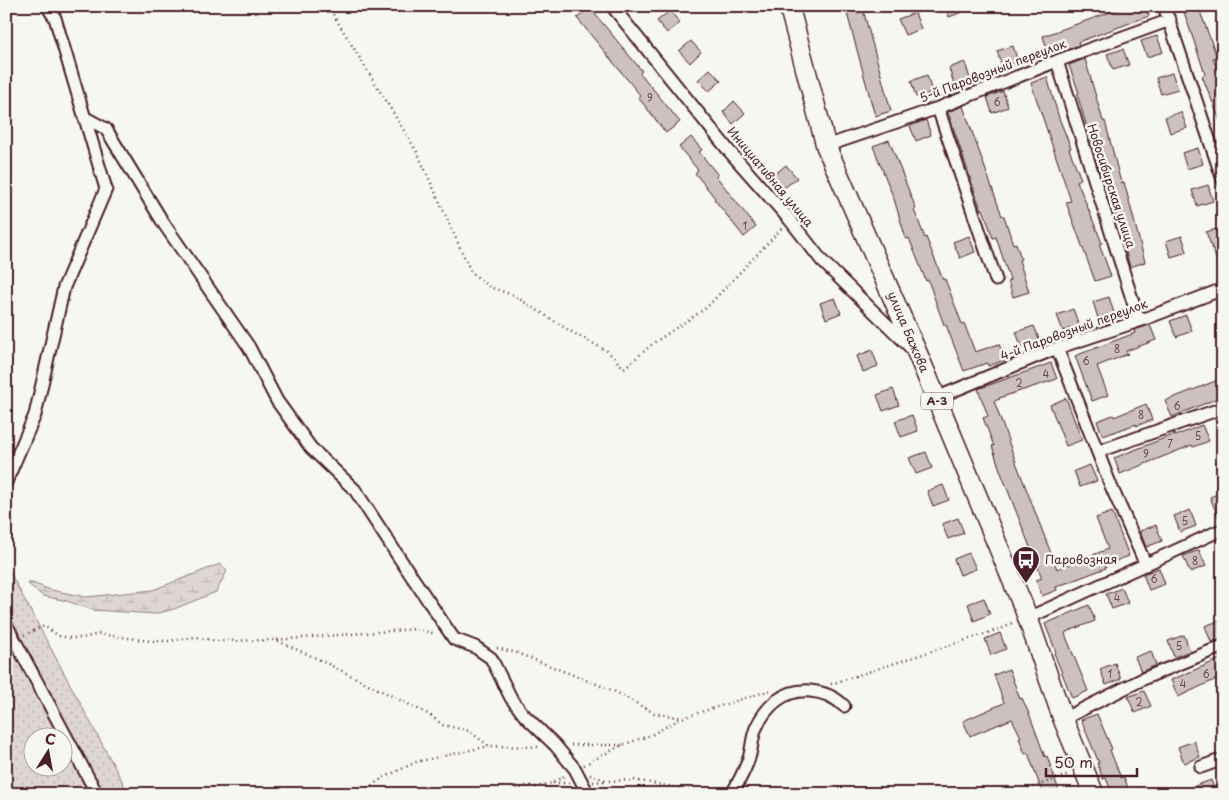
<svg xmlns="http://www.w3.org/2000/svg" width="1229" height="800" font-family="'Playpen Sans',sans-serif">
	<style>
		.wetland { fill: url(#wetland-marsh); stroke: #947a80 }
		.garden { fill: url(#garden-dots); stroke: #947a80; fill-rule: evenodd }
		.building { fill: #ccc1c0; stroke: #4a1f2b }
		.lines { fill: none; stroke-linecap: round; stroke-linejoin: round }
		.minor-casing { stroke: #4a1f2b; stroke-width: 15 }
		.trunk-casing { stroke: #4a1f2b; stroke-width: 22 }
		.path { stroke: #4a1f2b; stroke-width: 2.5; stroke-dasharray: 1 4; stroke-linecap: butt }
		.minor { stroke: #f6f6f2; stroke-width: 11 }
		.trunk { stroke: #f6f6f2; stroke-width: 19 }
		.labels { text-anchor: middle; stroke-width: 5; stroke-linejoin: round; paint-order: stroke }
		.number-label { font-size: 10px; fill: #6a4850 }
		.shield { fill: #f6f6f2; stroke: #7e6067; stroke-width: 1 }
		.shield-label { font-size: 11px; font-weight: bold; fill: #4a1f2b }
		.street-label { font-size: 12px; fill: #4a1f2b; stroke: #f6f6f2 }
		.poi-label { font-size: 12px; fill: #4a1f2b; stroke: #f6f6f2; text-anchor: start }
	</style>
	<defs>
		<pattern id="wetland-marsh" width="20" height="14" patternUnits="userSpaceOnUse" patternTransform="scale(1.25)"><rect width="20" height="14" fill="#ddd6d5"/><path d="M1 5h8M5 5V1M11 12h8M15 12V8" fill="none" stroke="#bfb7b7"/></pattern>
		<pattern id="garden-dots" width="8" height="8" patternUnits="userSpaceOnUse" patternTransform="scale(1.25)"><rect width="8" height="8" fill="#ddd6d5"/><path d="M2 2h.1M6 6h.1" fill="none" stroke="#bfb7b7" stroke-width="1.8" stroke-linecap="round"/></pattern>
	</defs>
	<rect width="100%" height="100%" fill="#f6f6f2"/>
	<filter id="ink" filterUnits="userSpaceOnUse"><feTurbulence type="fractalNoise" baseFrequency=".02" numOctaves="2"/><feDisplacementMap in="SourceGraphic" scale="10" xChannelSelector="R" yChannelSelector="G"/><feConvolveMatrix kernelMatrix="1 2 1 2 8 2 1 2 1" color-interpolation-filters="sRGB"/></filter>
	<g filter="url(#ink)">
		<path class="wetland" d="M220,564L227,571L216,592L174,609L155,614L93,610L67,601L43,596L27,583H32L51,590L86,597L134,592L153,590Z"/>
		<path class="garden" d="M6,565L129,794H6ZM32,738H62V768H32Z"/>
		<path class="building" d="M845,6H862L891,111L875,116Z
			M945,6H975V7L949,17Z
			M1128,6H1145L1149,16L1078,42L1079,45L1063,51L1062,48L1048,53L1043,36Z
			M1182,6H1198L1217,57L1213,58L1223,84V128L1202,76L1205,74Z
			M590,8L642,71L640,73L680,122L666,133L638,97L640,95L577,18Z
			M670,11L680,23L667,33L657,21Z
			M915,13L921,29L905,35L898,19Z
			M1157,36L1163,52L1147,57L1141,41Z
			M691,41L701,52L690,63L679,51Z
			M1013,46L1018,62L1002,67L997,51Z
			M1123,49L1129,65L1113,70L1107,54Z
			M1085,59L1103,121H1105L1121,183L1124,182L1145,262L1130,267L1104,173L1101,174L1077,94L1079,93L1069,65Z
			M965,62L970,79L954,84L949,68Z
			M710,69L721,81L709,91L698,80Z
			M1172,73L1178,89L1161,94L1156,78Z
			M927,75L932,92L916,97L911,81Z
			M1047,77L1059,118L1071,148L1069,149L1081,179L1077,181L1102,243L1099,244L1111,276L1095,281L1066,202L1071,201L1031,83Z
			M1003,91L1008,107L992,113L987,97Z
			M734,101L745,113L733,124L723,112Z
			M963,106L1002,216H1004L1013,244L1016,243L1021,259L1019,260L1029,292L1013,297L1008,281L1010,280L996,237L993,238L983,209L981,210L948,112Z
			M1181,112L1187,128L1170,133L1165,117Z
			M926,120L931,135L916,141L910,126Z
			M691,137L702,150L699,152L718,175L716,176L756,227L744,237L714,199L715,198L695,173L698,170L679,147Z
			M889,140L916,209L914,210L925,238L926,237L943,280L945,279L962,324L964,323L975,352L999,344L1005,360L988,366L987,363L964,371L946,325H944L928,280L926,281L909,238L906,239L894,199L873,146Z
			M1198,148L1203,164L1187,169L1182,153Z
			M786,165L797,178L784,188L774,175Z
			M1208,185L1213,201L1197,206L1192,190Z
			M1223,227V270L1221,271L1206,232Z
			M969,236L975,252L960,258L953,242Z
			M1182,236L1187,252L1171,257L1166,241Z
			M1109,297L1114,313L1098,318L1093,302Z
			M835,298L841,313L826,319L820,303Z
			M1073,309L1079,325L1063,331L1057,315Z
			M1186,315L1192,331L1176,337L1170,321Z
			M1150,325L1156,340L1126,351L1128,354L1097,366L1108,395L1092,401L1075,356L1135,333L1134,330Z
			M1034,326L1040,342L1022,348L1016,332Z
			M872,350L878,366L863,372L857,356Z
			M1051,363L1057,379L999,398L1000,399L994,401L1014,457L1057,569L1108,549L1096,518L1112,512L1129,556L1105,565L1106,568L1056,587L1057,590L1042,596L1036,580L1042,578L1000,470L992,446H994L983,418L988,416L978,389Z
			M1223,378V396L1172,417L1165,401Z
			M893,389L899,405L883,411L877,395Z
			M1066,398L1082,440L1066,446L1050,405Z
			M1146,404L1152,420L1136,426V424L1103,436L1097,421L1113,415L1114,417Z
			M912,415L918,431L901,437L895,421Z
			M1202,425L1209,441L1193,447L1192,445L1120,474L1114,458L1175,434V436Z
			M926,452L932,468L916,474L909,458Z
			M1090,465L1097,481L1080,487L1074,471Z
			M943,485L949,500L933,506L927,491Z
			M1223,492V522H1220L1210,497Z
			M1190,510L1196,526L1180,532L1174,516Z
			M958,518L964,533L948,539L942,524Z
			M1156,525L1162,541L1146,547L1140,531Z
			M1199,550L1206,566L1190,572L1183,556Z
			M969,553L976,569L960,575L954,559Z
			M1159,568L1165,584L1149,590L1143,574Z
			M1122,588L1128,603L1112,609L1106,594Z
			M984,598L990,614L974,621L968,604Z
			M1089,605L1095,621L1066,632L1065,634L1088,691L1072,698L1054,653L1056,652L1045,624Z
			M1223,619V639L1211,642L1205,626Z
			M1000,633L1006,649L991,655L985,639Z
			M1184,635L1190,651L1174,657L1168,641Z
			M1151,651L1156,665L1141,672L1135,657Z
			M1223,654V676L1178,697L1171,680L1220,659L1218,656Z
			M1115,663L1121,679L1106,685L1100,669Z
			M1009,669L1020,699L1022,698L1030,716L1045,757L1047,756L1060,794H1043L1028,753L1025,754L1019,738L1021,737L1012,719L970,736L963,721L1004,703L994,675Z
			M1144,691L1151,706L1135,713L1128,697Z
			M1097,714L1112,749L1110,750L1121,778L1124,777L1130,794H1112L1106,778L1103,779L1097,763H1099L1081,720Z
			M1194,741L1200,757L1184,763L1178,747Z
			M1211,780L1216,794H1198L1195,786Z"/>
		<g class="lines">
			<defs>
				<path id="minor" d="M612,6L729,151L790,220L822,261L911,348
					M1164,6L1223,180
					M1057,61L1139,321
					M938,108L996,280
					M84,117L106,129L164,224L249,347L277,401L311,448L355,490L398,556L454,639L475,647L491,658L511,698L524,715L555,745L575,769L588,794
					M826,146L938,108L1057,61L1170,20
					M1057,348L1111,486L1146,565
					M936,398L1057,348L1139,321L1223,289
					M1099,451L1223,408
					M6,482L35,415L64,287L106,189L55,18L47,6
					M1028,618L1223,529
					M6,624L97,794
					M1063,719L1145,678L1223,646
					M1201,767L1223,759
					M6,789L8,794
					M732,794C738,782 745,771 749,758C752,749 752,737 756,728C766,706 784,689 810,691C822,692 835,697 844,706"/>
				<path id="trunk" d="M789,6L826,146L919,357L1026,613L1063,719L1094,794"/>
			</defs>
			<use href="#minor" class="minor-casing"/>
			<use href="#trunk" class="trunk-casing"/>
			<path class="path" d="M328,6L417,152L471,272L489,287L513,295L570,331L607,351L624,368L655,342L706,308L783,227
				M24,635L44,626L59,636L70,638H82L99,634L150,641H169L196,637L217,641L275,640L416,629L436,634
				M278,641L318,659L428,714L443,725L469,731L489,746L540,747
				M497,648L517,653L614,691L654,713L682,718L771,690
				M831,684L972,638L1006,627L1013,622
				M571,745H622
				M584,765L622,745L651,735L680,719
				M590,775L609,781L634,780L711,794
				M593,782L608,781
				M553,783H570
				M359,794L383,778L416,762L489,746
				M507,794L528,785L535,787L552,783L566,775
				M1014,794L1069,774"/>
			<use href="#minor" class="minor"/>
			<use href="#trunk" class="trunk"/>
		</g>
	</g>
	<defs>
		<symbol id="bus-pin" viewBox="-11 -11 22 30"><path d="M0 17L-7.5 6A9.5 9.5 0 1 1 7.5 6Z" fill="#4a1f2b" stroke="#f6f6f2"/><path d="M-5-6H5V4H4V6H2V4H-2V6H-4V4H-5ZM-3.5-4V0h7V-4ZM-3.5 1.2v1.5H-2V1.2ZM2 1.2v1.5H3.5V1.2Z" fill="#fff"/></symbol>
	</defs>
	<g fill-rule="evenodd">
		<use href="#bus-pin" x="1010" y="544" width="32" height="43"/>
	</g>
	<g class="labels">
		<g class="number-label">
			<text x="650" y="102">9</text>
			<text x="997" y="106">6</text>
			<text x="745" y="230">1</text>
			<text x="1117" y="353">8</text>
			<text x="1086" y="365">6</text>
			<text x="1046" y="378">4</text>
			<text x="1019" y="387">2</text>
			<text x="1177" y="410">6</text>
			<text x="1141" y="419">8</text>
			<text x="1198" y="440">5</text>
			<text x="1170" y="448">7</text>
			<text x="1146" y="458">9</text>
			<text x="1185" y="525">5</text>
			<text x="1195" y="565">8</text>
			<text x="1154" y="583">6</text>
			<text x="1117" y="602">4</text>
			<text x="1179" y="650">5</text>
			<text x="1110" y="678">1</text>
			<text x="1206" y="678">6</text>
			<text x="1183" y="688">4</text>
			<text x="1139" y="706">2</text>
		</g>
		<rect class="shield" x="921" y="392.5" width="32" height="17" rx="4"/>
		<g class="shield-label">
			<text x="937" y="405">A-3</text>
		</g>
		<g class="street-label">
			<text transform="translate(993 71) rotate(-21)" y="4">5-й Паровозный переулок</text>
			<text transform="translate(770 177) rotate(50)" y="4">Инициативная улица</text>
			<text transform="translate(1111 186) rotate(72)" y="4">Новосибирская улица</text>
			<text transform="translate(1074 330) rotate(-20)" y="4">4-й Паровозный переулок</text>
			<text transform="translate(908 332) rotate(67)" y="4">улица Бажова</text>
		</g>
		<g class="poi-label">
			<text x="1045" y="564">Паровозная</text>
		</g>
	</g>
	<rect width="1229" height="800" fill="none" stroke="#f6f6f2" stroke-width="25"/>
	<rect x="12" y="12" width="1204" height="775" fill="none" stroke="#4a1f2b" stroke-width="2" filter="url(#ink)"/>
	<g transform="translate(48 752) rotate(11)"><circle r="24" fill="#f6f6f2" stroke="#b1a0a2"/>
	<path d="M0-4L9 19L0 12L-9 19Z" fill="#4a1f2b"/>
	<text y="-8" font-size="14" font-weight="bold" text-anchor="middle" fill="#4a1f2b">С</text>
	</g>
	<path d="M1046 768v8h91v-8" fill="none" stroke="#4a1f2b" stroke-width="2.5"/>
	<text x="1054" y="768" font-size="15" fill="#4a1f2b" stroke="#f6f6f2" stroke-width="4" paint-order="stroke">50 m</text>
</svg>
